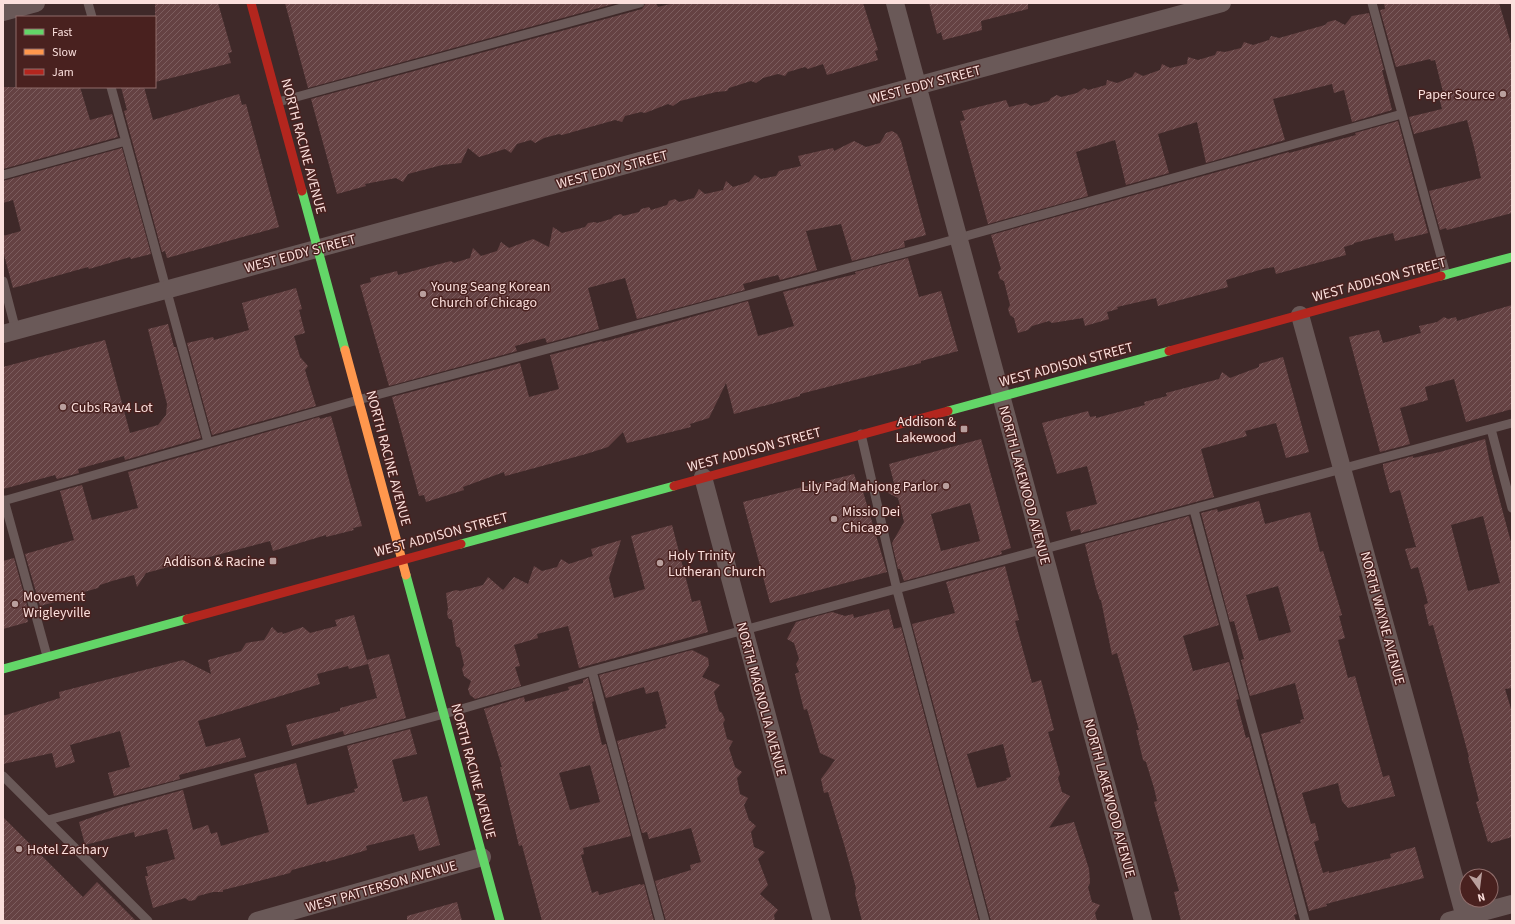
<svg xmlns="http://www.w3.org/2000/svg" width="1515" height="924" font-family="'Source Sans 3',sans-serif">
	<style>
		.building { fill: url(#building-hatch); fill-rule: evenodd }
		.lines { fill: none; stroke-linecap: round; stroke-linejoin: round }
		.lane { stroke: #6a5958; stroke-width: 9 }
		.street { stroke: #6a5958; stroke-width: 18 }
		.fast { stroke: #63d668; stroke-width: 9 }
		.slow { stroke: #ff974d; stroke-width: 9 }
		.jam { stroke: #b3261e; stroke-width: 9 }
		.poi-dot { fill: #b99f9d; stroke: #49211f; stroke-width: 1.5 }
		.labels { text-anchor: middle; stroke-width: 3; stroke-linejoin: round; paint-order: stroke }
		.street-label { font-size: 14px; fill: #fbdfdc; stroke: #49211f }
		.poi-label { font-size: 14px; fill: #fbdfdc; stroke: #49211f; text-anchor: start }
	</style>
	<defs>
		<pattern id="building-hatch" width="6" height="6" patternUnits="userSpaceOnUse"><rect width="6" height="6" fill="#654243"/><path d="M-1 1l2-2M0 6l6-6M5 7l2-2" fill="none" stroke="#7c5d5e"/></pattern>
	</defs>
	<rect width="100%" height="100%" fill="#3f2929"/>
	<path class="building" d="M155,3H218L232,52L228,53L231,63L155,82Z
		M285,3H617L308,88Z
		M646,3H656L658,7L674,3H863L878,50L875,51L878,60L827,75L823,64L808,69L805,67L788,72L785,76L778,74L763,78L756,83L751,81L729,88L727,91L716,92L680,101L673,106L668,104L645,113L641,112L625,116L622,122L615,120L562,135L559,134L544,138L535,143L531,140L517,144L511,153L505,149L479,157L468,148L461,163L442,165L408,174L403,182L396,178L365,184L366,186L337,194L311,99L642,9Z
		M929,3H1028V9L981,21L982,30L943,40L941,32L937,34Z
		M1384,3H1499L1512,47V213L1447,230L1446,228L1440,230L1429,191L1481,178L1475,151L1467,120L1414,134L1409,117L1442,109L1439,97L1444,96L1435,60L1431,61L1430,59L1396,67L1380,10L1385,9Z
		M1369,13L1384,70H1382L1392,110L1352,122L1344,90L1334,93L1332,84L1273,99L1285,140L1206,163L1197,122L1158,134L1169,173L1126,185L1115,140L1076,152L1088,196L988,224L960,121L965,120L962,111L1006,100L1009,107L1026,103L1031,106L1049,101L1051,98L1057,95L1061,97L1077,93L1084,88L1088,90L1106,85L1107,80L1117,83L1132,77L1135,72L1143,76L1160,70L1162,64L1170,68L1187,64L1188,57L1198,60L1215,55L1217,51L1225,52L1241,48L1244,42L1253,45L1269,40L1271,36L1279,38L1325,25L1328,22L1335,20L1345,25L1352,16Z
		M3,87H80L90,120L112,114L118,137L3,169Z
		M121,87H144L153,120L239,94L242,105L246,104L279,227L167,258L165,251L162,252L124,111L127,110Z
		M1398,121L1428,233L1395,241L1393,233L1354,243V244L1344,247L1346,255L1276,274L1274,267L1263,269L1226,280L1228,287L1158,306L1156,298L1117,307L1118,309L1107,312L1109,319L1085,326L1083,318L1052,323L1049,321L1032,326L1028,330L1018,333L1014,318L1010,315L1008,309L1010,305L1004,281L1000,279L998,272L1001,269L991,235L1289,152V153L1356,135L1355,133Z
		M892,131L897,134L901,141L926,235L904,241L905,247L852,261L841,224L806,231L817,270L780,280L778,275L743,284L745,290L637,319L625,278L588,288L599,329L547,343L545,338L515,346L517,351L389,386L360,285L371,282L370,278L397,271L398,275L451,261L454,263L470,258L473,248L481,256L497,251L501,242L509,248L533,239L549,247L553,227L562,233L585,227L588,223L595,222L597,223L611,219L614,216L621,214L623,216L639,212L641,209L649,207L651,210L667,205L669,201L675,199L679,202L694,198L699,189L705,194L723,190L726,181L733,187L749,182L755,175L761,179L776,176L779,171L801,166L798,156L833,148L834,151L854,141L866,147L880,143L886,133Z
		M122,148L151,254L131,259L130,257L89,269L88,267L13,288L3,251V236L21,231L13,200L3,203V181Z
		M908,258L919,297L941,291L958,351L921,361V363L800,394V396L793,398L734,414L726,383L709,418L690,424L691,427L627,443L623,432L608,447L586,454L505,476L504,472L463,487L464,490L426,502L424,495L419,496L392,397L520,363L529,397L559,389L550,355L602,341L603,342L748,301L758,336L794,326L783,292L856,274L855,272Z
		M296,288L302,309L299,310L305,333L294,336L300,357L308,366L305,370L316,406L212,435L187,343L213,337L214,340L249,330L242,303Z
		M1512,305V409L1466,422L1454,379L1425,387L1428,400L1400,408L1410,444L1380,452L1349,337L1379,330L1383,343L1421,333L1419,326L1437,322L1444,317L1448,319L1456,317L1457,321Z
		M168,324L174,347H176L201,438L125,460L124,456L78,469L79,473L57,479L55,475L3,489V367L105,340L130,433L158,425L166,415L167,404L148,329Z
		M1283,357L1309,452L1286,458L1276,423L1245,431L1247,436L1201,449L1214,497L1081,533L1080,529L1071,531L1066,512L1097,504L1087,466L1057,474L1042,423L1088,411L1090,417L1096,416V418L1145,405L1144,402L1167,396L1166,393L1219,379L1222,372L1230,378L1259,367V364Z
		M331,416L362,526L353,528L354,530L326,537V535L273,551L270,541L198,560L199,562L183,566V563L146,573L137,587L134,575L112,581L100,585L98,588L84,592L86,597L67,602L66,599L40,606L25,554L74,540L60,491L82,485L92,520L138,508L128,472L319,417L320,419Z
		M981,439L1011,548L1001,551L1002,554L904,581L900,569H898L892,543L904,522L898,498L888,493L894,483L889,464ZM970,503L980,541L941,551L931,514Z
		M1485,439L1491,468L1512,546V688L1505,689L1512,712V837L1491,843L1490,841L1488,842L1476,802L1479,801L1468,758L1469,757L1433,625L1429,626L1424,605L1428,603L1418,567L1411,569L1405,549L1416,547L1400,490L1390,493L1383,467V464L1413,456V458L1440,452ZM1483,516L1500,583L1468,591L1451,525Z
		M854,474L858,486L861,485L887,572L770,603L743,502Z
		M1259,501L1265,524L1310,512L1320,552L1323,551L1342,615L1339,616L1345,638L1338,640L1348,678L1355,676L1383,777L1389,775L1395,796L1348,808L1342,801L1338,783L1302,793L1311,824L1315,823L1319,840L1314,842L1323,873L1329,871V873L1391,858L1390,854L1415,847L1424,878L1326,904L1327,906L1309,911L1261,734L1301,723L1300,720L1304,719L1295,683L1250,696L1241,660L1244,659L1234,621L1230,622L1201,513L1217,509L1218,512ZM1278,586L1291,632L1259,641L1246,595Z
		M1189,516L1219,625L1183,636L1193,671L1229,662L1239,699L1236,700L1246,738L1249,737L1297,914L1294,915L1296,921H1181L1174,892L1179,891L1154,802L1157,801L1154,788L1146,762L1143,760L1136,730H1139L1117,653L1112,655L1101,600H1100L1096,588L1085,544Z
		M672,525L692,602L700,600L708,632L579,668L568,626L537,634L538,638L514,645L520,666L515,667L521,686L475,699L470,695L468,689L471,681L464,676L462,669L464,665L460,648L456,646L452,620L448,618L447,612L448,609L446,593L456,590L460,591L483,585L488,577L503,590L514,577L528,584L534,566L542,571L557,567L561,559L569,564L593,556L591,549L621,540L609,578L614,598L645,589L631,536Z
		M14,558L28,609L25,610L28,622L3,629V561Z
		M1005,566L1019,620L1015,621L1032,683L1041,680L1047,703L1054,730L1048,732L1060,774L1058,778L1062,792L1070,796L1049,828L1074,822L1089,869L1090,883L1088,887L1092,902L1100,905L1095,913L1097,921H991L912,624L955,613L946,582ZM1003,744L1011,777L1006,778L1007,780L977,788L967,754Z
		M889,609L894,629L901,627L979,921H862L855,894L856,888L844,844L828,792L824,793L821,779L835,760L820,753L807,709L804,710L795,674L799,672L796,664L799,659L794,643L787,639L796,622L832,612L845,616L853,614L854,618Z
		M354,615L368,664L349,669L348,666L317,674L320,684L198,721L206,747L240,738L246,757L179,775L180,779L114,796L108,773L130,767L120,731L70,745L75,762L56,768L52,753L3,764V716L60,698L59,692L183,660L211,674L208,660L241,651L246,643L264,640L272,627L278,633L282,632L283,634L303,627L310,633L337,626L335,620Z
		M692,650L708,658L709,665L702,677L720,685L714,692L719,711L722,713L725,720L723,723L727,739L733,741L729,748L735,767L742,772L737,778L740,794L748,798L744,805L749,820L756,826L751,832L754,847L765,852L758,859L768,885L760,894L778,910L774,915L775,921H666L655,881L691,870L690,865L701,862L691,828L649,839L647,832L642,833L617,741L666,728L665,725L667,724L658,691L646,694L644,687L606,698L599,675Z
		M389,654L406,718L344,735L343,731L292,746L286,725L340,711V708L377,698L367,660Z
		M588,678L594,701L592,702L593,708L602,745L606,744L631,836L583,848L584,854L581,855L592,893L598,891L599,895L640,884L641,885L644,884L654,921H542L522,845L519,846L500,767H502L484,709L524,697L525,702L569,690L568,687L583,683V680ZM590,765L600,802L570,810L559,773Z
		M410,729L417,754L392,760L403,802L427,796L440,845L419,851L414,834L366,846L367,850L326,862L325,861L292,870L290,873L223,890V892H213L198,896L195,900L189,901L185,898L153,908L145,876H148L146,867L175,859L167,829L135,837L134,832L85,845L79,822L118,808L183,790L193,830L208,825L211,834L217,832L221,846L269,832L254,774L296,763L307,805L355,792L354,789L358,788L347,746Z
		M3,817L83,897L97,882L136,921H3Z
		M457,902L462,921H407V916Z"/>
	<g class="lines">
		<path class="lane" d="M88,3L92,17
			M1372,3L1446,275
			M111,87L208,442
			M278,102L640,3
			M3,175L126,141
			M3,281L16,331
			M1491,429L1512,508
			M861,434L897,590L985,921
			M4,500L47,656
			M3,501L358,400L934,245L1402,114
			M1194,510L1305,921
			M592,671L660,921
			M3,776L148,921
			M48,820L444,714L592,671L1512,423"/>
		<path class="street" d="M895,3L1143,921
			M3,12L36,3
			M1300,315L1466,921
			M3,334L1222,3
			M703,477L822,921
			M257,921L482,857
			M1449,921L1512,904"/>
		<path class="fast" d="M302,191L345,350
			M1441,276L1512,257
			M948,411L1169,351
			M461,544L674,486
			M406,575L500,921
			M3,669L187,619"/>
		<path class="slow" d="M345,350L406,575"/>
		<path class="jam" d="M251,3L302,191
			M1169,351L1441,276
			M674,486L948,411
			M187,619L461,544"/>
	</g>
	<g class="poi-dot">
		<circle cx="1503" cy="94" r="4"/>
		<circle cx="423" cy="294" r="4"/>
		<circle cx="63" cy="407" r="4"/>
		<rect x="960" y="425" width="8" height="8" rx="2"/>
		<circle cx="946" cy="486" r="4"/>
		<circle cx="834" cy="519" r="4"/>
		<rect x="269" y="557" width="8" height="8" rx="2"/>
		<circle cx="660" cy="563" r="4"/>
		<circle cx="15" cy="604" r="4"/>
		<circle cx="19" cy="849" r="4"/>
	</g>
	<g class="labels">
		<g class="street-label">
			<text transform="translate(925 84) rotate(-15)" y="5">WEST EDDY STREET</text>
			<text transform="translate(304 146) rotate(75)" y="5">NORTH RACINE AVENUE</text>
			<text transform="translate(612 169) rotate(-15)" y="5">WEST EDDY STREET</text>
			<text transform="translate(300 253) rotate(-15)" y="5">WEST EDDY STREET</text>
			<text transform="translate(1379 279) rotate(-15)" y="5">WEST ADDISON STREET</text>
			<text transform="translate(1066 364) rotate(-15)" y="5">WEST ADDISON STREET</text>
			<text transform="translate(754 449) rotate(-15)" y="5">WEST ADDISON STREET</text>
			<text transform="translate(389 458) rotate(75)" y="5">NORTH RACINE AVENUE</text>
			<text transform="translate(1025 485) rotate(75)" y="5">NORTH LAKEWOOD AVENUE</text>
			<text transform="translate(441 534) rotate(-15)" y="5">WEST ADDISON STREET</text>
			<text transform="translate(1383 618) rotate(75)" y="5">NORTH WAYNE AVENUE</text>
			<text transform="translate(762 699) rotate(75)" y="5">NORTH MAGNOLIA AVENUE</text>
			<text transform="translate(474 771) rotate(75)" y="5">NORTH RACINE AVENUE</text>
			<text transform="translate(1110 798) rotate(75)" y="5">NORTH LAKEWOOD AVENUE</text>
			<text transform="translate(381 886) rotate(-16)" y="5">WEST PATTERSON AVENUE</text>
		</g>
		<g class="poi-label">
			<text x="1495" y="99" text-anchor="end">Paper Source</text>
			<text x="431" y="291">Young Seang Korean<tspan x="431" dy="16">Church of Chicago</tspan></text>
			<text x="71" y="412">Cubs Rav4 Lot</text>
			<text x="956" y="426" text-anchor="end">Addison &amp;<tspan x="956" dy="16">Lakewood</tspan></text>
			<text x="938" y="491" text-anchor="end">Lily Pad Mahjong Parlor</text>
			<text x="842" y="516">Missio Dei<tspan x="842" dy="16">Chicago</tspan></text>
			<text x="668" y="560">Holy Trinity<tspan x="668" dy="16">Lutheran Church</tspan></text>
			<text x="265" y="566" text-anchor="end">Addison &amp; Racine</text>
			<text x="23" y="601">Movement<tspan x="23" dy="16">Wrigleyville</tspan></text>
			<text x="27" y="854">Hotel Zachary</text>
		</g>
	</g>
	<rect width="1515" height="924" fill="none" stroke="#fbdfdc" stroke-width="8"/>
	<rect x="16" y="16" width="140" height="72" fill="#49211f" stroke="#906d6b"/>
	<rect x="24" y="29" width="20" height="6" fill="#63d668" stroke="#906d6b"/>
	<text x="52" y="36" font-size="12" fill="#fbdfdc">Fast</text>
	<rect x="24" y="49" width="20" height="6" fill="#ff974d" stroke="#906d6b"/>
	<text x="52" y="56" font-size="12" fill="#fbdfdc">Slow</text>
	<rect x="24" y="69" width="20" height="6" fill="#b3261e" stroke="#906d6b"/>
	<text x="52" y="76" font-size="12" fill="#fbdfdc">Jam</text>
	<g transform="translate(1479 888) rotate(166)"><circle r="19" fill="#49211f" stroke="#906d6b"/>
	<path d="M0-3L7 15L0 10L-7 15Z" fill="#b99f9d"/>
	<text y="-6" font-size="11" font-weight="bold" text-anchor="middle" fill="#fbdfdc">N</text>
	</g>
</svg>
